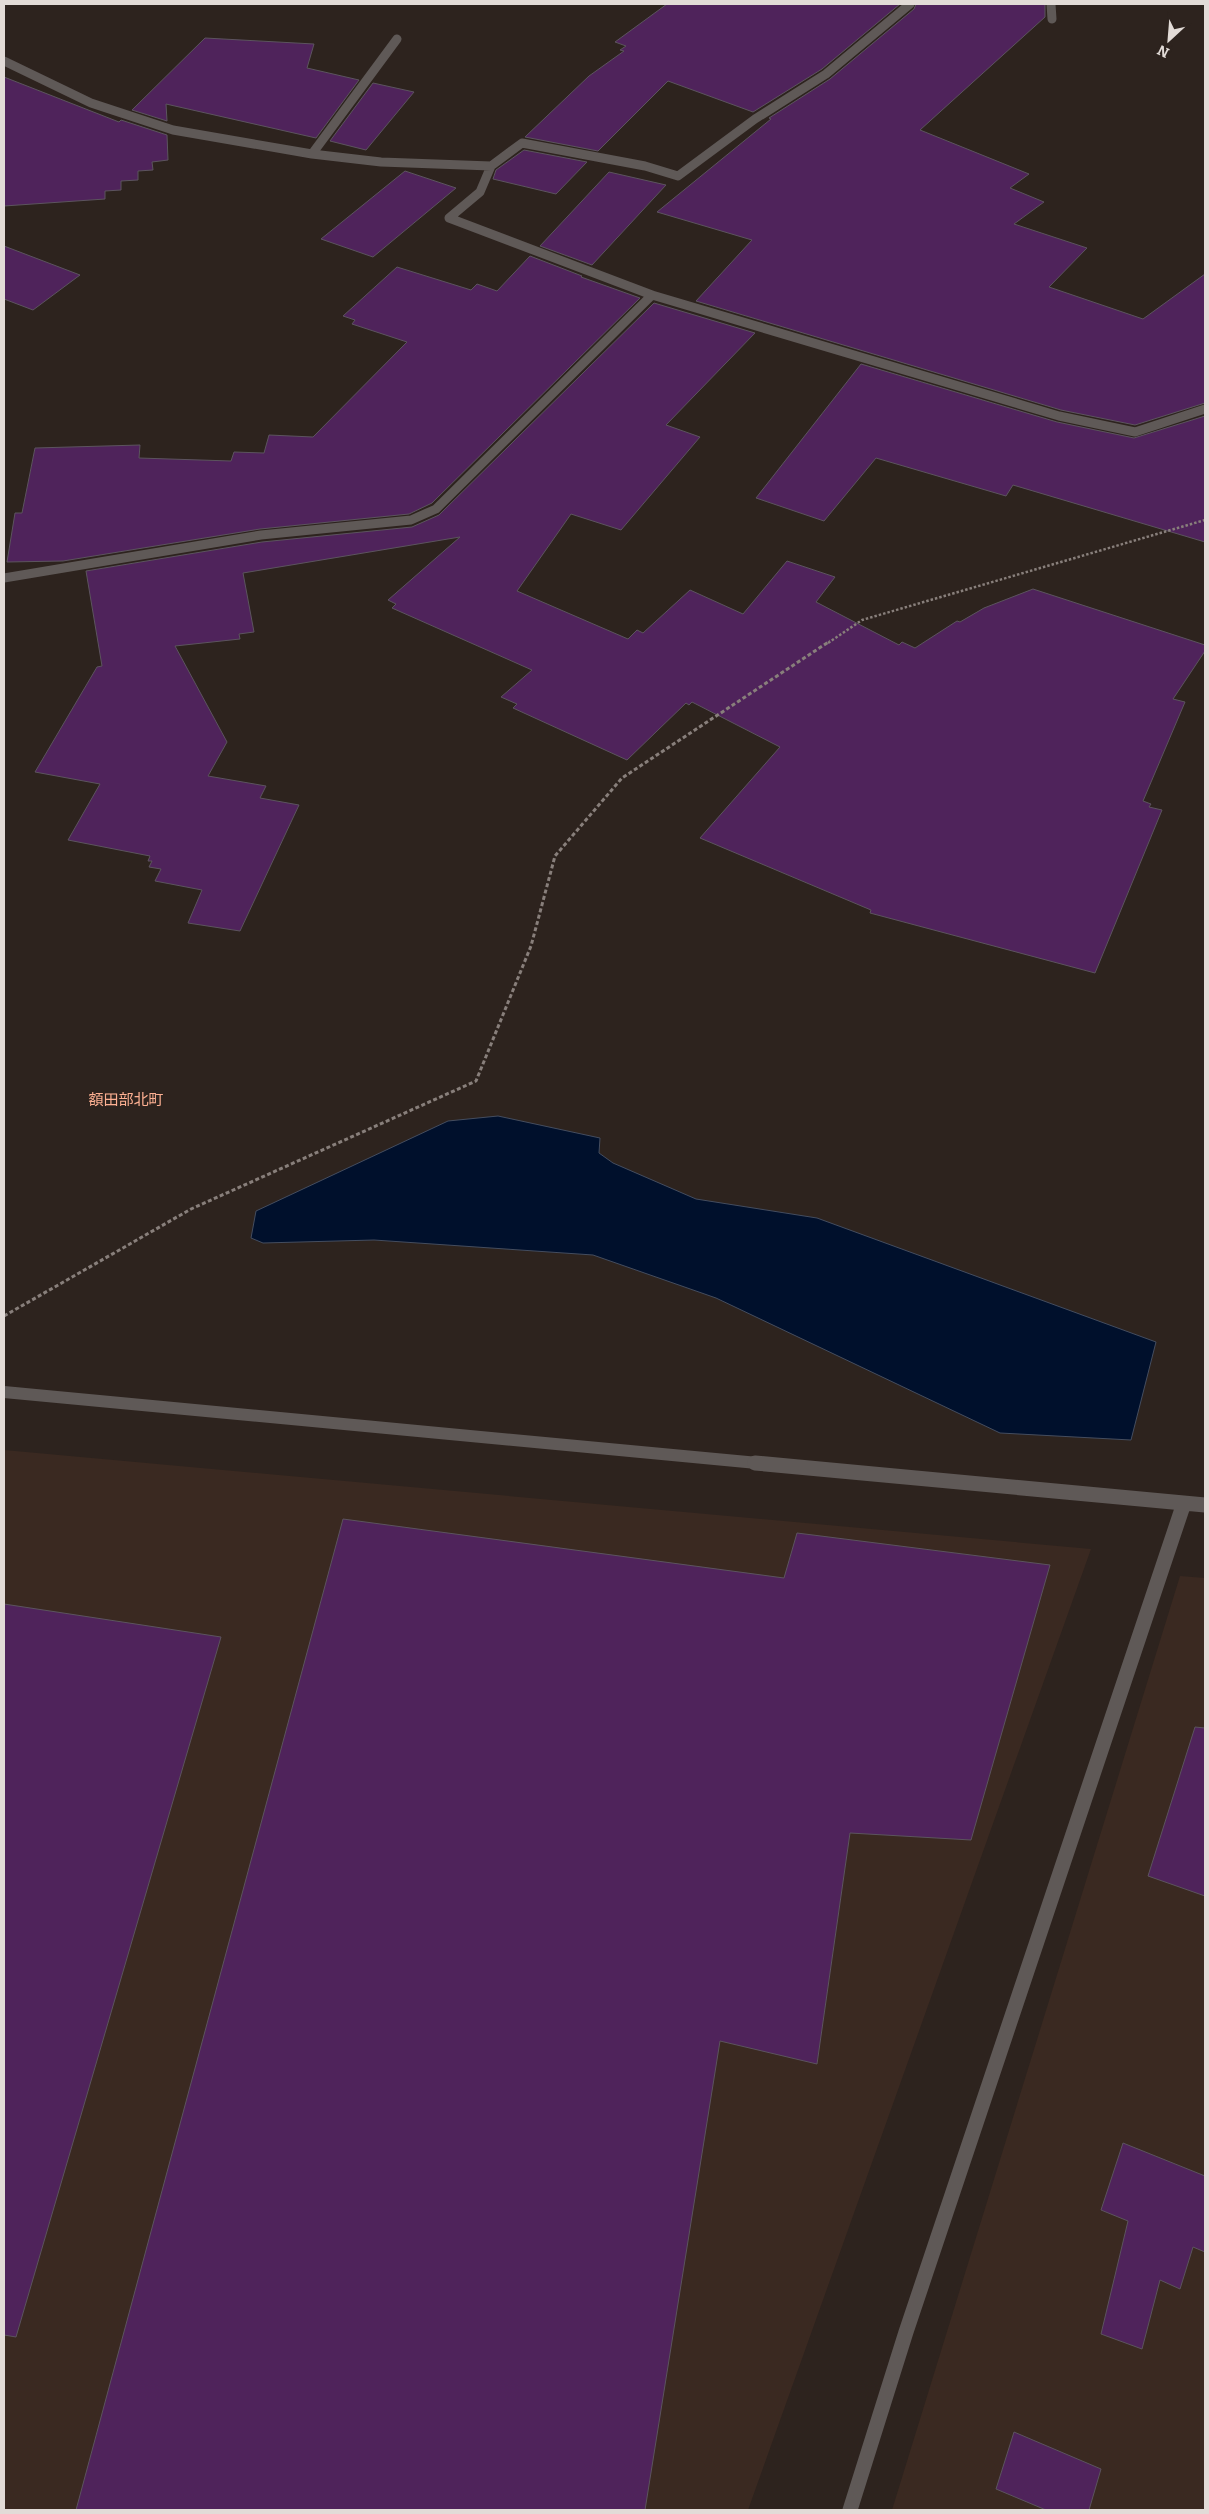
<svg xmlns="http://www.w3.org/2000/svg" width="1209" height="2514" font-family="Bitter,'Noto Sans JP',serif">
	<style>
		.built { fill: #3a2921 }
		.water { fill: #00102c; stroke: #444d5f }
		.building { fill: #4f235b; stroke: #5c545e }
		.lines { fill: none; stroke-linecap: round; stroke-linejoin: round }
		.path-far1 { stroke: #887f7b; stroke-width: 2.5; stroke-dasharray: 2.5 2; stroke-linecap: butt }
		.path { stroke: #887f7b; stroke-width: 3; stroke-dasharray: 4 2.5; stroke-linecap: butt }
		.minor-far2 { stroke: #5f5957; stroke-width: 9 }
		.minor-far1 { stroke: #5f5957; stroke-width: 12 }
		.minor { stroke: #5f5957; stroke-width: 15 }
		.labels { text-anchor: middle; stroke-width: 4; stroke-linejoin: round; paint-order: stroke }
		.neighbourhood-label { font-size: 15px; fill: #fdb092; stroke: #2d231e }
	</style>
	<rect width="100%" height="100%" fill="#2d231e"/>
	<path class="built" d="M4,1450L1091,1549L748,2510H4Z
		M1180,1576L1205,1578V2510H892Z"/>
	<path class="water" d="M498,1116L600,1138L599,1153L613,1163L696,1199L817,1218L1156,1342L1131,1440L1000,1433L716,1298L593,1255L374,1240L263,1243L251,1238L256,1211L448,1121Z"/>
	<path class="building" d="M667,4H900L822,69L753,112L668,81L598,151L525,137L589,76L624,51L620,50L626,46L615,42Z
		M916,4H1045V17L920,130L1029,174L1010,188L1044,202L1014,224L1087,248L1049,287L1143,319L1205,274V403L1135,425L1061,410L696,301L752,240L657,212L771,119L769,118L830,79L914,9Z
		M205,38L314,44L307,68L359,80L316,138L166,104L167,121L132,110Z
		M4,77L119,122L121,120L167,135L168,160L152,162L153,170L138,171V180L121,181V190L105,191V199L4,206Z
		M373,83L414,92L366,150L330,141Z
		M524,150L587,162L556,194L493,179L496,170Z
		M405,171L456,188L373,257L321,239Z
		M609,172L666,185L592,265L540,246Z
		M4,246L80,275L33,310L4,299Z
		M530,256L582,276L581,277L640,298L432,503L409,514L260,529L63,561L7,562L15,513H22L35,448L140,445L139,458L231,461L234,452L264,453L269,435L313,437L407,342L352,324L355,320L343,316L397,267L471,290L477,284L497,291Z
		M654,303L755,333L666,425L700,437L621,530L571,514L517,591L628,639L637,630L643,633L690,590L743,614L787,561L835,577L816,602L899,645L902,642L915,648L957,621L960,622L984,608L1033,589L1205,645V651L1173,699L1185,702L1143,801L1151,804L1149,807L1162,810L1095,973L870,913L871,910L700,838L780,747L692,702L689,705L686,703L627,760L513,708L517,704L501,697L532,670L392,608L396,604L388,600L460,537L243,573L254,632L239,634L240,639L175,646L227,742L208,776L266,786L260,798L299,805L240,931L188,923L202,890L155,881L161,869L149,867L152,861H148L150,856L68,840L100,784L35,772L97,667L102,666L86,571L262,542L412,527L439,515Z
		M861,364L1057,422L1134,438L1205,416V542L1013,485L1006,496L876,458L824,521L756,498Z
		M343,1519L784,1578L797,1533L1050,1565L971,1840L850,1833L817,2064L720,2041L645,2510H76Z
		M4,1604L221,1637L16,2337L4,2335Z
		M1195,1727L1205,1728V1896L1148,1876Z
		M1123,2143L1205,2176V2252L1193,2247L1180,2289L1160,2280L1142,2349L1101,2334L1128,2221L1101,2210Z
		M1014,2432L1101,2469L1089,2510H1046L996,2489Z"/>
	<g class="lines">
		<path class="path-far1" d="M828,643L862,620L1205,520"/>
		<path class="path" d="M4,1316L191,1209L476,1081L531,946L555,856L622,778L830,641"/>
		<path class="minor-far2" d="M910,4L826,74L755,119L678,176L645,166L522,143L491,166L480,192L449,218L652,295L1059,416L1135,432L1205,409
			M1051,4L1052,19
			M4,61L91,103L173,130L312,154L381,162L491,166
			M312,154L397,39
			M4,578L261,535L411,520L436,509L652,295"/>
		<path class="minor-far1" d="M4,1392L768,1464"/>
		<path class="minor" d="M755,1463L1205,1505
			M850,2510L906,2332L1184,1503"/>
	</g>
	<g class="labels">
		<g class="neighbourhood-label">
			<text x="126" y="1105">額田部北町</text>
		</g>
	</g>
	<rect width="1209" height="2514" fill="none" stroke="#e2dbd7" stroke-width="10"/>
	<g transform="translate(1169 40) rotate(206)" stroke="#2d231e" stroke-width="4" paint-order="stroke">
	<path d="M0-4L9 19L0 12L-9 19Z" fill="#e2dbd7"/>
	<text y="-8" font-size="14" font-weight="bold" text-anchor="middle" fill="#e2dbd7">N</text>
	</g>
</svg>
